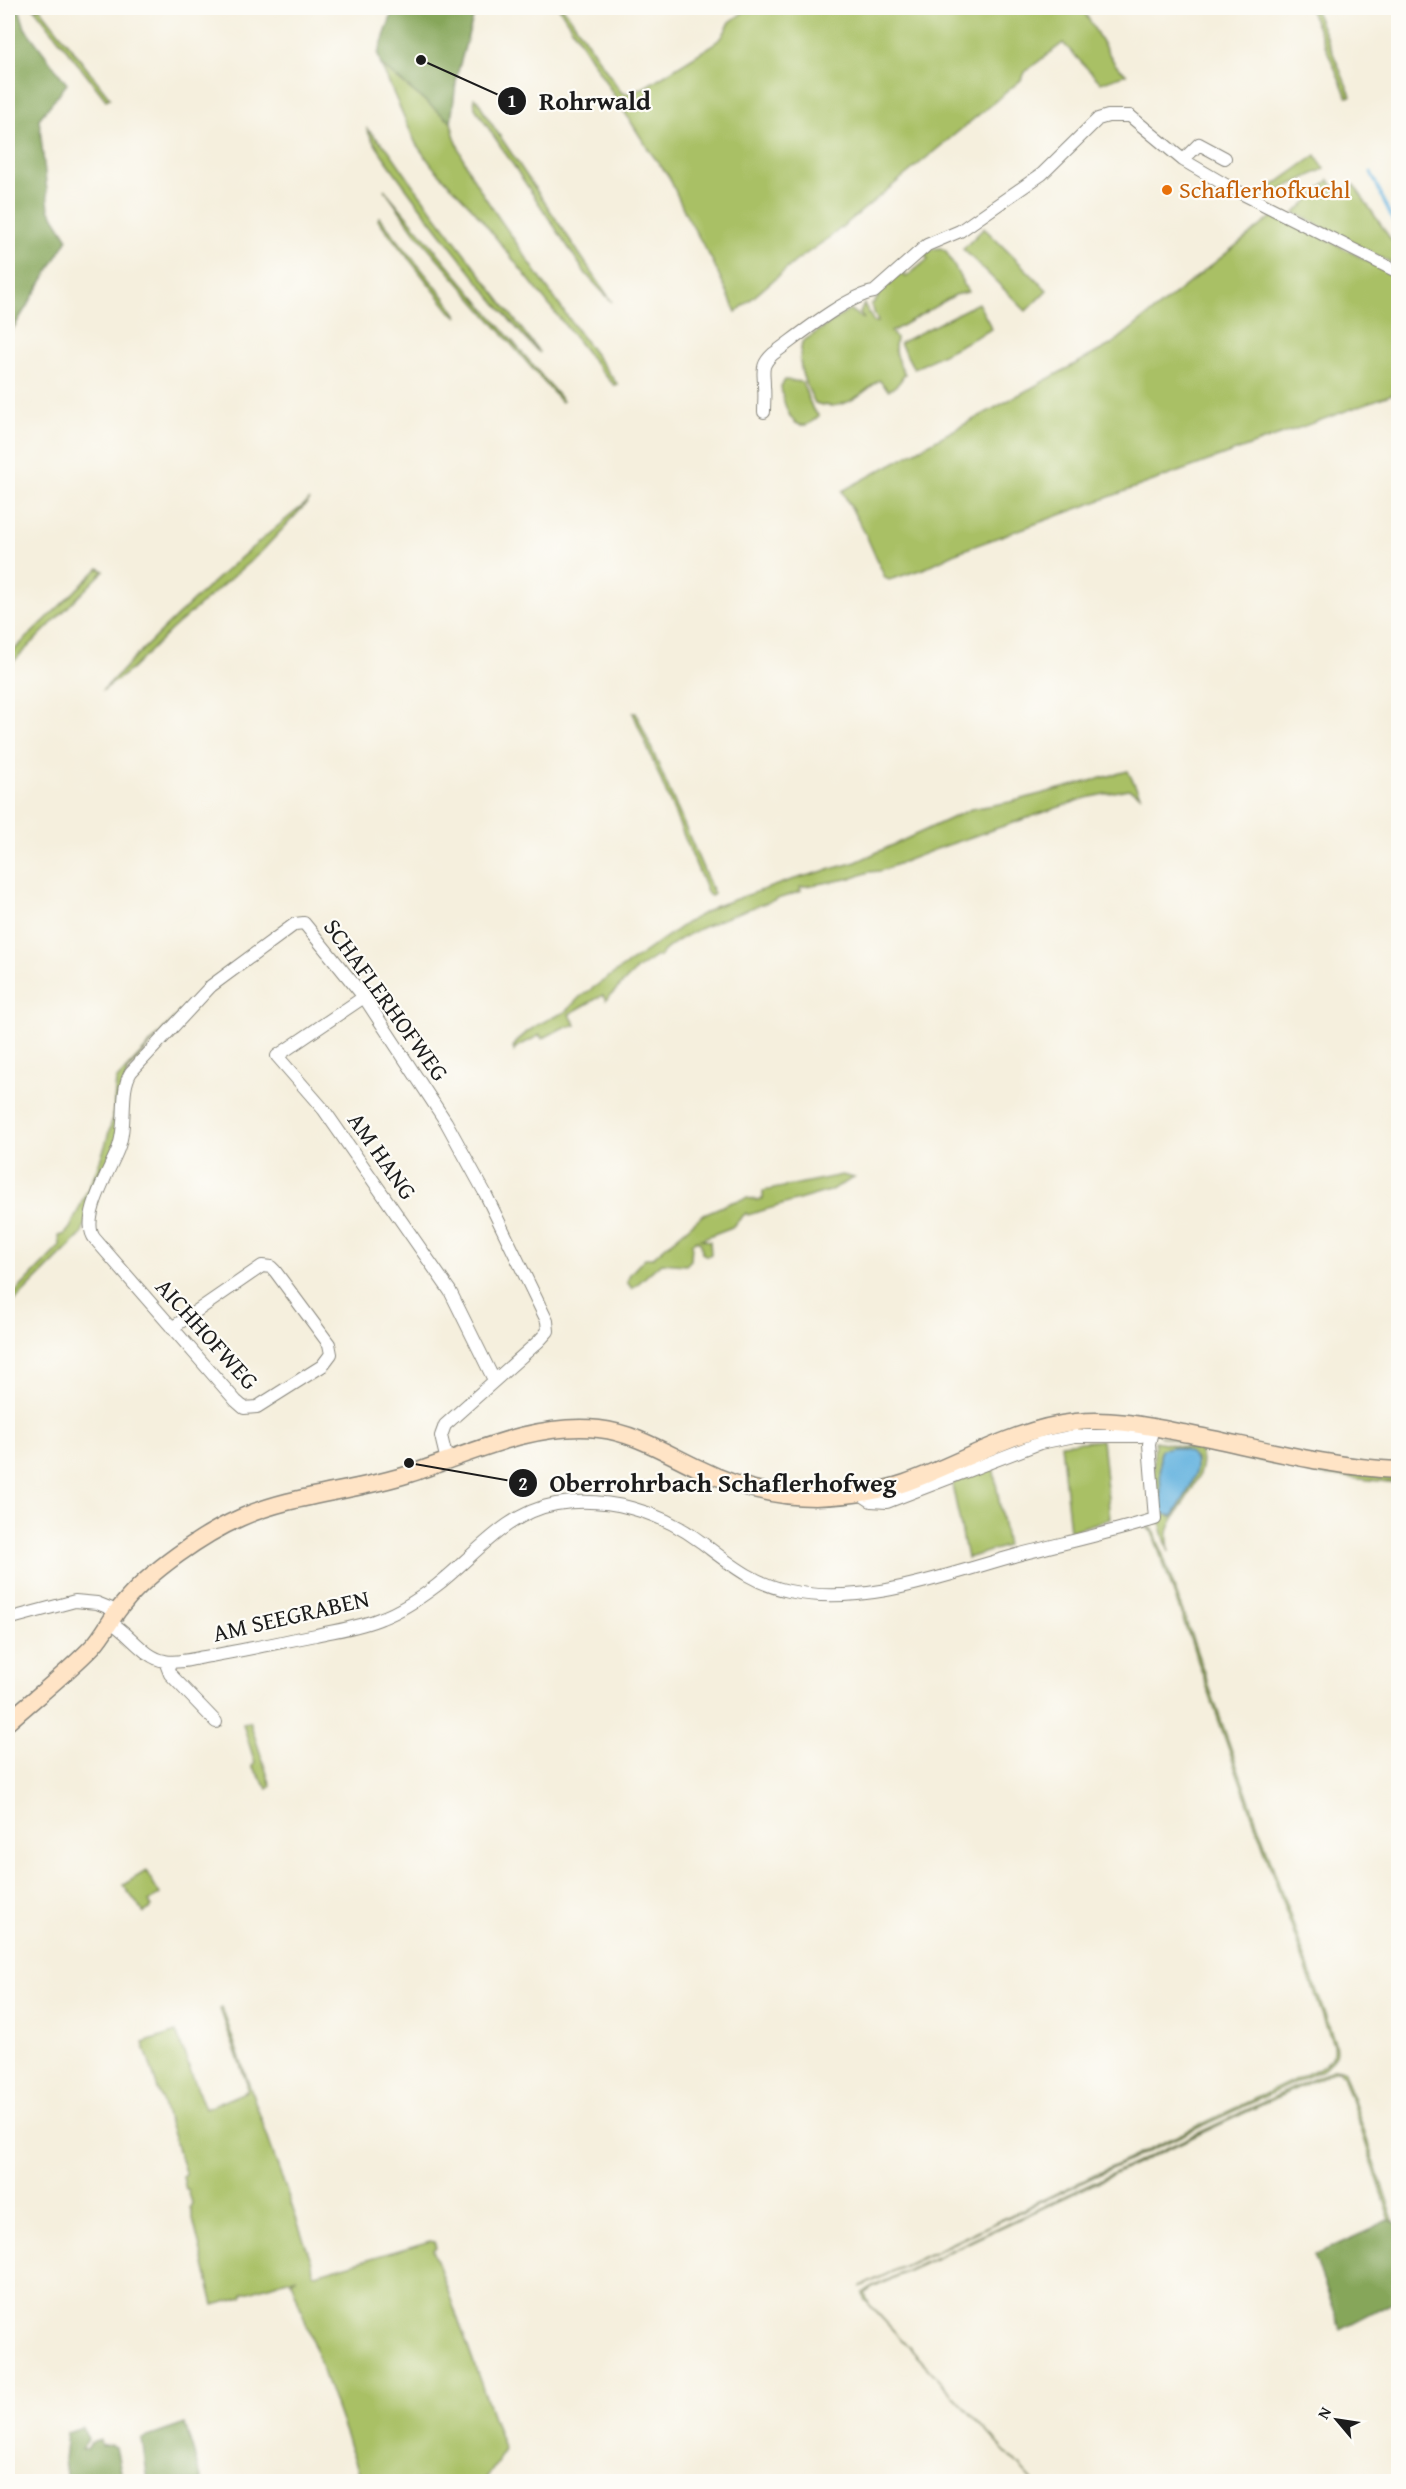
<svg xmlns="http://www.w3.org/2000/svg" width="1406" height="2489" font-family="'Gentium Book Plus',serif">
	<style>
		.green { fill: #a9c065; stroke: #626e40; stroke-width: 1.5; fill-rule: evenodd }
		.forest { fill: #86a65a; stroke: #51613b; stroke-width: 1.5 }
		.water { fill: #65b3df; stroke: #40687e; stroke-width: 1.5 }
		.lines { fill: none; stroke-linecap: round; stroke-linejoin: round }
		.stream { stroke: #65b3df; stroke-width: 3 }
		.street-casing { stroke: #88867c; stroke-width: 14 }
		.secondary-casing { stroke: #88867c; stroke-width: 19 }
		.street { stroke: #fff; stroke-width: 12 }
		.secondary { stroke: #ffe4c6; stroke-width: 16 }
		.food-dot { fill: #e8710a; stroke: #fdfcf7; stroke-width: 2 }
		.labels { text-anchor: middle; stroke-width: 4.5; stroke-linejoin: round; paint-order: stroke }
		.food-label { font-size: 24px; fill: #c56008; stroke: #fdfcf7; text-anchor: start }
		.street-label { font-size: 24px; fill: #1c1c1c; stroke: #fdfcf7 }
		.leader { fill: none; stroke: #1c1c1c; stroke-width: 2 }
		.callout-dot { fill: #1c1c1c; stroke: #fdfcf7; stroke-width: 2 }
		.mark-label { font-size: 18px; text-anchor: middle; font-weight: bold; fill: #fff }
		.callout-label { font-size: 26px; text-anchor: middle; font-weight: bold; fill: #1c1c1c; stroke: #fdfcf7; stroke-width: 4.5; stroke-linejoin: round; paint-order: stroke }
	</style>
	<rect width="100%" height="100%" fill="#fdfcf7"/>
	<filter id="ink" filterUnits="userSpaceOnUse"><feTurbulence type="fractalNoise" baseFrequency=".0167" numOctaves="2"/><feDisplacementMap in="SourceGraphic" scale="12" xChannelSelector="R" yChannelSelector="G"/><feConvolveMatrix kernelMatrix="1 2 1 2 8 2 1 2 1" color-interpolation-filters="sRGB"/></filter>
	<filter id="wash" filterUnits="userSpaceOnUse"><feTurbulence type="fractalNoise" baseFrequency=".008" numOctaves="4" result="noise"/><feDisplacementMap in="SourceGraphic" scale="24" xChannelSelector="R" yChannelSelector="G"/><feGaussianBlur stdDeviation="1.35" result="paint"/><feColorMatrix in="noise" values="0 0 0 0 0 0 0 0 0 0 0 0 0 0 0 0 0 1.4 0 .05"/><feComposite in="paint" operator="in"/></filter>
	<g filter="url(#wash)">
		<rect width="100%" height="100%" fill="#f5efdd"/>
		<path class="green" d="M34,8H40L110,98L106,100Z
			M559,8H563L571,18L621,92L626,94L645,87L711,46L722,37L730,22L749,8H1082L1115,64L1126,74L1101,83L1063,43L1026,71L1021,80L830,237L796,261L736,312L713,262L686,215L669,177L648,149Z
			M1309,8H1314L1351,96L1347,97Z
			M381,65L451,122C459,163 487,201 511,235C545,286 581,336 618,385H614L601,371L474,210L433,167L416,144Z
			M474,98L478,100L485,114L612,302L586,274L475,108Z
			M367,129L388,149L413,185L540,353C522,341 370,146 367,129Z
			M1316,155L1324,169L1268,196L1263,193Z
			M1329,180L1338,193L1354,185L1398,250V259L1393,264L1295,213Z
			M384,189L563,401L561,402L414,231Z
			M1277,213L1398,277V392L958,552L923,569L889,580L885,578L866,535L842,491L1112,344Z
			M379,217L445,298L458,317L451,312L378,220Z
			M984,228L1047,290L1026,311L963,249Z
			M941,248L946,251L968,292L955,295L891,332L896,338C893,354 897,359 905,374C900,382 897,387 888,390L879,380C860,396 841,413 815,403C803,379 797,369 802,342L850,310L864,319L860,313L864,304L874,322H878L871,305L878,298L876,294L903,270L906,272L903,275L906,277L928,259L924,254L932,249Z
			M978,303L992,329L914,369L900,343Z
			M785,380L802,382L813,410L819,416C815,419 810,424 806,425C789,429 782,397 781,386Z
			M310,500L261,552L171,630L132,669L102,691C167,623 236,558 310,500Z
			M99,568L104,571L8,667V657L13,651Z
			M633,713H636L638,717L714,894L711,896L708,894Z
			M1128,771L1140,795L1128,789L1086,798L939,848L880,871L869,872L853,878L800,887L801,891C765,904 681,928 659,957L657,956L636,970L606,1000L603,995L569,1014L576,1025L562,1028L542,1039L540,1035L515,1048L514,1051L513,1047C523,1031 547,1019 563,1013C569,1010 575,1001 580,997L688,922L716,906L791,880L856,862L971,809L1010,802Z
			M180,1012L127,1071L121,1129L81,1235L8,1308V1300L60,1246L59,1236L65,1234L70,1228L97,1169L105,1146L113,1117L116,1080Z
			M842,1175L854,1178L829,1191L748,1215L746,1213L732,1227L701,1239L710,1241L711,1254L707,1256L702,1253L701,1244L697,1240L692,1243L691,1260L686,1265L661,1263L632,1289L627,1282L630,1274L645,1258H652L704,1214L732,1202L747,1198L757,1200L763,1199V1191Z
			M1159,1436L1398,1475V1483L1321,1475Z
			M1102,1440L1110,1519L1070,1531L1061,1444Z
			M1155,1441L1199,1450C1212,1473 1176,1508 1169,1529C1166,1536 1169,1546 1169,1552C1156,1516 1151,1479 1155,1441ZM1172,1447L1183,1449L1196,1459C1198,1479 1182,1499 1173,1516H1170L1161,1507L1160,1452Z
			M993,1466L1007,1546L967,1558L952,1484Z
			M1145,1527L1150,1528L1155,1533L1334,2040C1339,2055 1334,2062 1321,2070L860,2287L1317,2069C1327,2063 1335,2059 1333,2045L1154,1537L1152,1532Z
			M250,1722L271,1786L268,1789L252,1766L255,1763L243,1724Z
			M146,1871L160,1894L149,1902L152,1907L144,1913L123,1885Z
			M222,2008L312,2263L313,2273L316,2274L430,2241L434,2242L436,2247L433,2249L505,2451L485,2481H362L291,2281L297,2277L243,2294V2297L214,2305L190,2207L192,2203L188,2190H186L183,2177L186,2175L143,2043L176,2032L205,2109L247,2091V2084L220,2009Z
			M1335,2068L1341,2069L1344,2071L1395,2223L1391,2220L1343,2075L1339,2070H1336L870,2289L865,2294L869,2304L1033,2481L864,2299L863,2293L869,2289Z"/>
		<path class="forest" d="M8,8H19L25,28L67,84L39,119L49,209L68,239L8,337Z
			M394,8H479L475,11L457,75L451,122L381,65L378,54Z
			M1391,2220L1398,2225V2299L1341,2329L1314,2255Z
			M185,2424L202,2481H148L142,2439Z
			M82,2427L88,2439L82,2450L87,2449L91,2443L100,2440L101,2446L112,2445L116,2447L123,2481H67L64,2460L67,2432Z"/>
		<path class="water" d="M1172,1447C1218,1453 1186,1493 1173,1516L1164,1514L1161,1507L1160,1452L1162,1449Z"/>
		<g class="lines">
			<path class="stream" d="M1371,172L1398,233"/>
		</g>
	</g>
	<g filter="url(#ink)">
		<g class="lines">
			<defs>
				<path id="street" d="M1225,158L1199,144L1183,160L1229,187L1398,272
					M764,412C764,403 765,395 764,386C764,371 760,366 773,354C797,337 846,296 874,292L927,245L960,231L1042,174L1098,119L1108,116H1130L1183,160
					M364,997L277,1056L324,1110L450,1291L494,1380
					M172,1328L262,1266L271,1267L275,1271L329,1344L331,1354L322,1366L257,1407L244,1408L236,1401L95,1239C79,1220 110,1170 118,1149C128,1124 119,1091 131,1072L211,986L295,924L304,923L364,997L446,1122L485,1193L547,1321L548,1331L539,1341L445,1425L441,1436L447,1461
					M859,1493L871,1501L887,1502L1040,1443L1075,1436H1141L1153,1427
					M8,1619L75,1601L97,1603L117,1611
					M110,1622C129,1632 144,1658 165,1661C179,1664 196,1658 210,1656C246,1650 281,1642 316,1635C338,1630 361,1627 382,1618C401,1611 420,1598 436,1586C475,1556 505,1513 556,1504C607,1496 660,1511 701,1542C729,1563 753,1584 789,1591C864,1607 945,1575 1017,1555C1063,1543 1109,1533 1155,1519L1149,1444L1153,1427
					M165,1661L170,1674L216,1722"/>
				<path id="secondary" d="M8,1722C36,1697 67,1673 93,1646C105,1633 112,1616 124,1603C149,1572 203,1534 240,1518C293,1494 354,1492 409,1474C470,1454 533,1422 599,1429C635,1433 666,1453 698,1468C734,1486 774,1497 815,1497C845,1496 876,1493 905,1483C961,1463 1016,1428 1076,1422C1115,1418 1151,1427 1189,1434C1255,1447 1332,1468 1398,1470"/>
			</defs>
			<use href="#street" class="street-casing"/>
			<use href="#secondary" class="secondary-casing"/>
			<use href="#street" class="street"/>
			<use href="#secondary" class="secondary"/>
		</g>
	</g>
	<circle class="food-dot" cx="1167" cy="190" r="6"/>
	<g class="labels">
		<g class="food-label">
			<text x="1179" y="198">Schaflerhofkuchl</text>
		</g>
		<g class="street-label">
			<text transform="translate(386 1000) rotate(54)" y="8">SCHAFLERHOFWEG</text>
			<text transform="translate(382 1156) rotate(55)" y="8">AM HANG</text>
			<text transform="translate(207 1334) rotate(48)" y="8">AICHHOFWEG</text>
			<text transform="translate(291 1616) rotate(-13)" y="8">AM SEEGRABEN</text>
		</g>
	</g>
	<path class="leader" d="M421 60L512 101M409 1463L523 1483"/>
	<g class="callout-dot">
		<circle cx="421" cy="60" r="6"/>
		<circle cx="409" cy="1463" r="6"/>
		<circle cx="512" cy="101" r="15"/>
		<circle cx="523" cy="1483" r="15"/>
	</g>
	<g class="mark-label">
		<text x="512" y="107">1</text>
		<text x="523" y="1490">2</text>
	</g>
	<g class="callout-label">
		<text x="595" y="110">Rohrwald</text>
		<text x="723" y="1492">Oberrohrbach Schaflerhofweg</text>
	</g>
	<rect width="1406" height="2489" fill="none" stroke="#fdfcf7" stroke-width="30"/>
	<g transform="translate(1337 2420) rotate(299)" stroke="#fdfcf7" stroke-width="4.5" paint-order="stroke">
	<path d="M0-4.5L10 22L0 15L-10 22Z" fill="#1c1c1c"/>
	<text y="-9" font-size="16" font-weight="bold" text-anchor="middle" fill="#1c1c1c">N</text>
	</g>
</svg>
